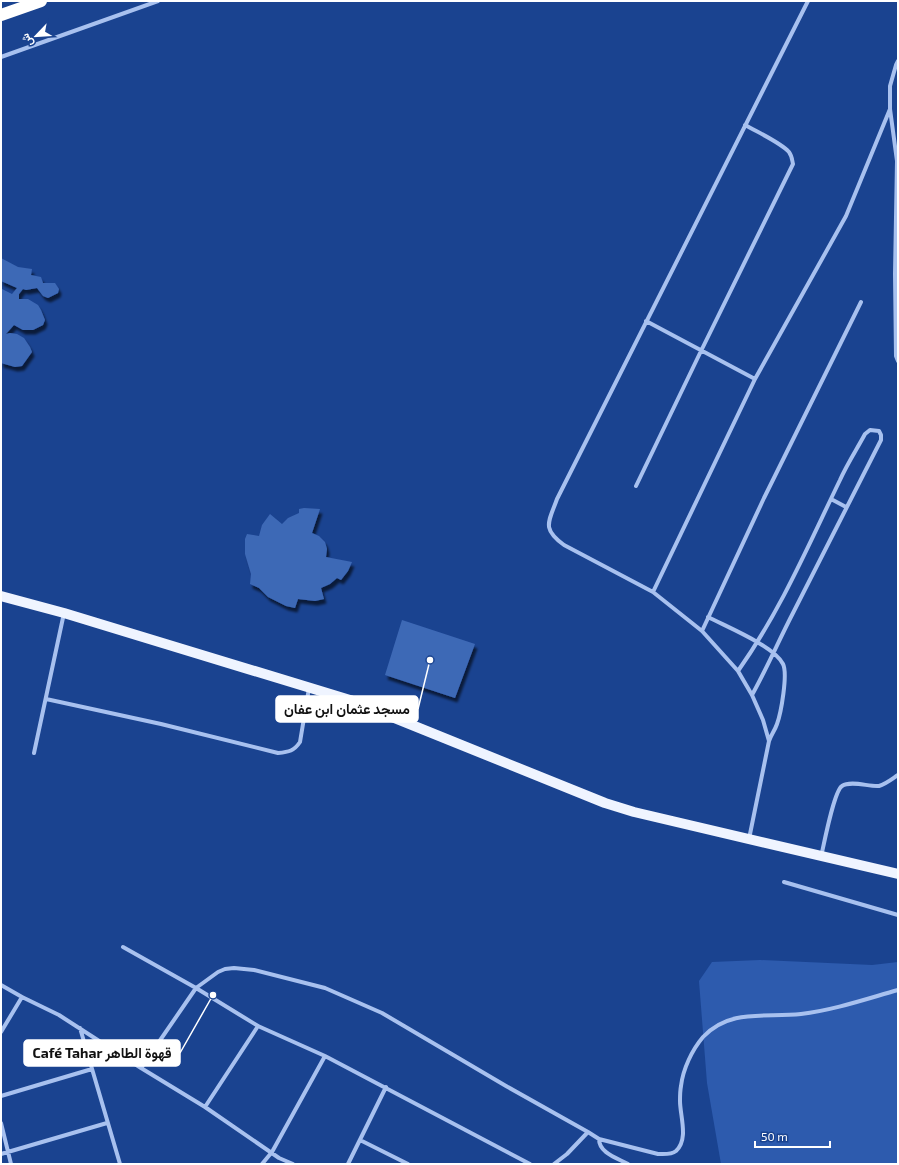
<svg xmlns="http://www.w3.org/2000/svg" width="899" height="1165" font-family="'Exo 2',Vazirmatn,sans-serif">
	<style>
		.green { fill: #2d5bae }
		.building { fill: #3e69b6; filter: url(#shadow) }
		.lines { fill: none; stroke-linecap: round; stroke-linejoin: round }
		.street { stroke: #a8c1ef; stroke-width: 4 }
		.primary { stroke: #eff4ff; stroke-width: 10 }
		.highway { stroke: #fff; stroke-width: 12 }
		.leader { fill: none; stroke: #fff; stroke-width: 1.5 }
		.callout-dot { fill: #fff; stroke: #1a4390; stroke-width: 1.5 }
		.callout { fill: #fff; stroke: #fff; stroke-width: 1.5 }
		.callout-label { font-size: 14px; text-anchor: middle; font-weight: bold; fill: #111 }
	</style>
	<defs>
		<filter id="shadow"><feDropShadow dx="2.5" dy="4.5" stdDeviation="1" flood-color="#0009"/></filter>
	</defs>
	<rect width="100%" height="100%" fill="#1a4390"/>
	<path class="green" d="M760,960L872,965L898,962V1164H721L707,1083L699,981L712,962Z"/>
	<path class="building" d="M1,258L18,267L32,269L31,275L41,277L43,283H55L59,289L58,293L48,298L43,296L37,288L26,290L23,289L19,294V299H28L38,305L41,310L45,320L43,325L33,330H23L14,325L6,334L10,333L17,334L24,338L30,347L32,352L22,366L15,367L1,363V294L2,289L12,294L17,288L1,281Z
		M304,508L320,509L312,533L319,536L325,542L327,549L326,557L352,562L348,571L341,580L337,578L330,584L321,588L324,599L315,601L298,599L295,608L286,606L268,597L259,588L250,584L251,574L245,554V539L247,534L259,536L262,525L270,514L282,524L288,518L299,513V509Z
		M402,620L475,644L455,698L385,675Z"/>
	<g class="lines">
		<path class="street" d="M1,57L158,1
			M898,61L896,65L890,86V109L897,161L895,274L896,356L898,361
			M646,321L755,379
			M636,486L701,351L793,164C792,160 792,156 789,152C780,142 757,132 745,125
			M831,499L846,507
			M653,592L755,379L846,216L890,109
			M708,617C727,627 774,646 783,664C788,674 781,713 777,724C775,730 771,735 769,741
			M702,631L764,498L861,302
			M738,671C781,610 808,546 840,480C847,464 857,449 865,434L870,430L879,431L881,435V440C852,498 822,555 793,613C779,640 767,668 752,695
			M46,699L161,724L278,753C289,752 294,751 300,742L309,688
			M34,753L64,613
			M749,839L769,741L763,720L752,695L738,671L702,631L653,592L564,545C541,528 549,522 557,499L808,1
			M821,857C824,844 834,791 842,786C851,780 869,787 879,786C886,784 892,779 898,775
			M784,882L898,915
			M123,947L196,988L258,1026L325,1056L530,1164
			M1,985L22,997L59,1015L141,1068L205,1107L279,1158L293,1164
			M80,1028L120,1164
			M1,1032L22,997
			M141,1068L196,988L218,972L225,969L234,968L254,970L325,988L382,1013L506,1086L588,1132
			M1,1096L92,1069
			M205,1107L258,1026
			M1,1123L11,1164
			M599,1139C599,1153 617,1158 628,1164
			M360,1140L408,1164
			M1,1154L107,1123
			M262,1164L272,1152L325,1056
			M348,1164L386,1087
			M554,1164L567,1154L588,1132L599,1139L658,1154C664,1154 671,1155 676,1151C689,1139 680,1116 680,1101C680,1096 680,1091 681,1086C683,1069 692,1050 703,1037C730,1008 766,1018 801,1014C834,1010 866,999 898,990"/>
		<path class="primary" d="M1,596L64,613L350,700L605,803L634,812L898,874"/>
		<path class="highway" d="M1,15L41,1"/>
	</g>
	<path class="leader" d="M430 660L418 709M213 995L180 1053"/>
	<g class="callout-dot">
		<circle cx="430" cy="660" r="4"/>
		<circle cx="213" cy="995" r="4"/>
	</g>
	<g class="callout">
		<rect x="276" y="696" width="142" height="26" rx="4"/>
		<rect x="24" y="1040" width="156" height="26" rx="4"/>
	</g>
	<g class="callout-label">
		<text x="347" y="714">مسجد عثمان ابن عفان</text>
		<text x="102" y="1058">Café Tahar قهوة الطاهر</text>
	</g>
	<rect width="899" height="1165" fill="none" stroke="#ffffff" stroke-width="4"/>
	<g transform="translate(36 36) rotate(245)" stroke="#1a4390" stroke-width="3" paint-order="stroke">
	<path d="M0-3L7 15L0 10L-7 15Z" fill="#ffffff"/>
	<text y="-6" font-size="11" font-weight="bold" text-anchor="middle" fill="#ffffff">ش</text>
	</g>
	<path d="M755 1141v6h75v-6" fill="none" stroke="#ffffff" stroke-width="2"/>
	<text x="761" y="1141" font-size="12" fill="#ffffff" stroke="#1a4390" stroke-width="3" paint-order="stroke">50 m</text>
</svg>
